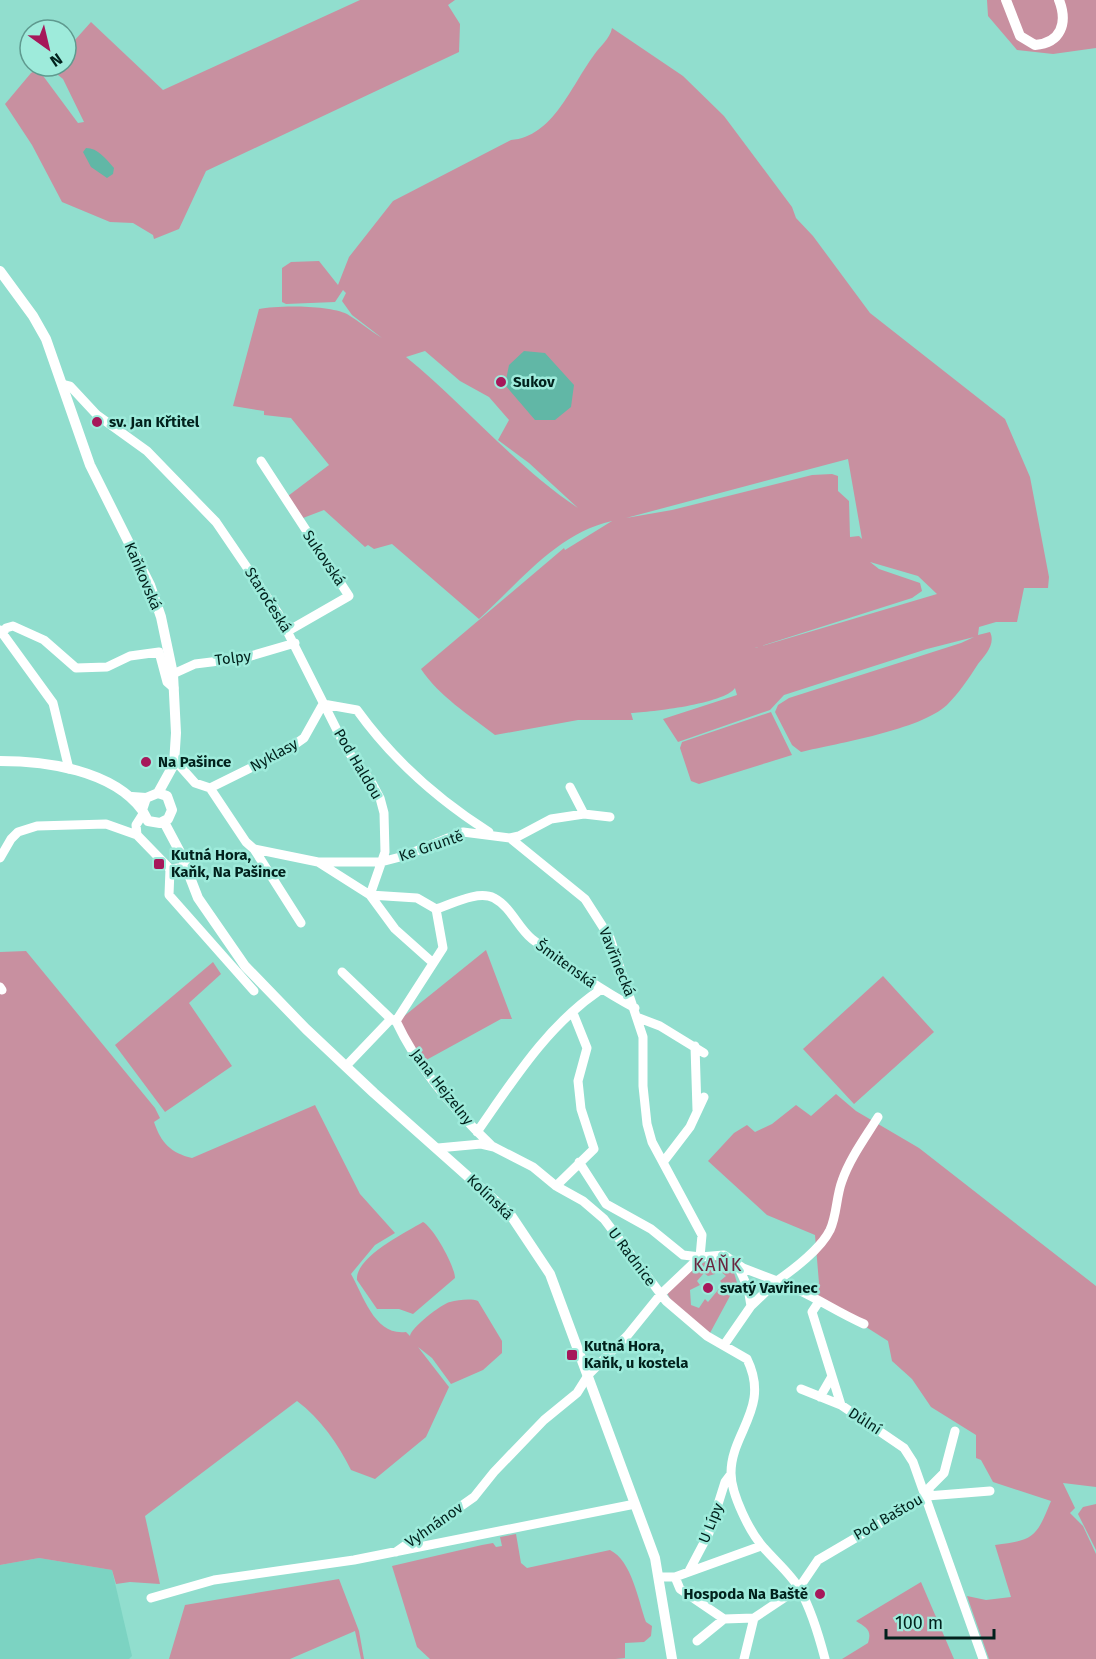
<svg xmlns="http://www.w3.org/2000/svg" width="1096" height="1659" font-family="'Fira Sans',sans-serif">
	<style>
		.built { fill: #7cd3c2 }
		.green { fill: #c890a0; fill-rule: evenodd }
		.water { fill: #61b7a6 }
		.lines { fill: none; stroke-linecap: round; stroke-linejoin: round }
		.minor { stroke: #fff; stroke-width: 9 }
		.tertiary { stroke: #fff; stroke-width: 10 }
		.poi-dot { fill: #a6185a; stroke: #9eebdb; stroke-width: 2 }
		.labels { text-anchor: middle; stroke-width: 5; stroke-linejoin: round; paint-order: stroke }
		.poi-label { font-size: 15px; font-weight: bold; fill: #01211c; stroke: #9eebdb; text-anchor: start }
		.street-label { font-size: 15px; fill: #01211c; stroke: #9eebdb }
		.quarter-label { font-size: 18px; letter-spacing: 1.5px; fill: #6a2740; stroke: #9eebdb }
	</style>
	<rect width="100%" height="100%" fill="#91dece"/>
	<path class="built" d="M39,1558L112,1570L132,1656L129,1659H0V1565Z"/>
	<path class="green" d="M360,0H455L448,5L460,24L459,52L206,171L179,229L154,239L153,235L133,223L110,222L62,202L32,145L5,104L31,73L38,69L78,123L84,122L63,79L53,71L55,66H66V50L91,22L163,90Z
		M987,0H1096V48L1053,54L1017,50L988,16Z
		M612,28L683,76L724,116L792,207L796,218L813,236L870,313L1005,419L1030,477L1049,577L1048,588H1024L1017,622H996L979,627L978,635L990,632C996,644 985,655 978,664C969,678 959,693 947,705C920,730 838,743 801,752L792,745L775,712L778,705L789,698L961,643L974,637L927,649L784,695L770,710L678,742L663,719L737,695L735,688C724,704 651,712 631,713L633,720H578L495,735C469,715 439,696 421,669L564,548L565,550L612,521C557,533 519,583 479,619L392,544L374,549L368,545L365,547L324,510L303,518L288,496L329,465L291,418L264,415V411L233,406L259,309C278,305 329,305 347,314C359,321 370,331 382,338L352,315L342,301L346,293L343,290L335,302L286,304L282,302V268L291,262L319,261L338,285L349,257L393,201L511,140C553,137 571,86 594,55C600,46 610,39 612,28ZM425,351L460,381L489,397L509,420L498,440L529,463L578,508C514,465 465,405 406,357ZM848,459L862,539L859,536L850,537L849,501L838,491V476L832,474L812,475L672,510L626,518ZM870,562L918,576L937,594L755,648L912,598L922,591L920,583L879,569Z
		M771,712L792,755L699,784L691,781L680,748L682,742Z
		M486,950L512,1019H501L419,1064L398,1021Z
		M26,951L155,1108L160,1118L154,1122C161,1143 171,1153 192,1158L315,1105L360,1194L395,1233L375,1245L351,1274C364,1297 375,1336 406,1332L410,1336C411,1328 441,1304 450,1302C458,1300 471,1298 478,1301L502,1341V1353L483,1370L451,1384L432,1358L418,1347L449,1387L426,1437L375,1479L351,1470C338,1444 321,1419 297,1401L145,1516L160,1584L130,1582L116,1584L112,1570L39,1558L0,1565V952Z
		M213,962L221,974L189,1003L232,1066L165,1112L115,1045Z
		M883,976L934,1032L854,1104L803,1049Z
		M836,1094L856,1111L919,1148L1096,1286V1487L1063,1483L1075,1508L1070,1513L1083,1526L1096,1554V1659H989L967,1596L986,1600L1011,1597L995,1545C1034,1540 1036,1538 1051,1501L993,1482L981,1460L976,1458V1435L931,1407L912,1379L892,1361L888,1341L841,1311L808,1296L819,1283L815,1235L767,1215L708,1161L734,1133L747,1125L755,1132L772,1124L796,1105L811,1116Z
		M423,1222C433,1227 455,1266 455,1278L413,1314L399,1309H377L357,1280C355,1257 405,1233 423,1222Z
		M724,1258L732,1266L737,1283L710,1333L672,1302L667,1293C684,1275 699,1259 724,1258ZM718,1269L726,1276L720,1281L723,1284L708,1302L705,1299L699,1308L691,1305L690,1290L700,1285L697,1281L704,1273L708,1276L715,1274Z
		M1096,1504V1550L1078,1514L1083,1507Z
		M516,1534L521,1563L527,1568L610,1550C632,1561 638,1600 646,1622L652,1626L651,1636L644,1642L625,1643V1658L616,1659H430L417,1647L392,1566L482,1545L493,1543L496,1547L502,1546L500,1537Z
		M339,1579L359,1631L364,1659H361L355,1631L290,1659H169L185,1605Z
		M921,1582L954,1659H842L868,1643C872,1630 867,1628 856,1621Z"/>
	<path class="water" d="M86,148C98,148 106,159 114,168L113,174L107,178L91,167L83,152Z
		M524,351L545,353L574,385L571,407L555,420H535L505,385L509,365Z"/>
	<g class="lines">
		<path class="minor" d="M62,384L70,386L97,415L147,451L216,522L278,613L347,750L372,783L380,798L384,813L385,852L370,895
			M261,461L349,596L288,631
			M0,630L53,703L69,769
			M3,633L6,628L13,626L44,640L76,668L107,667L130,656L159,652L167,682L174,688
			M173,674L195,664L244,658L295,643
			M323,704L357,710C393,760 437,799 489,832
			M174,764L179,765L195,783L210,788L246,842L254,849L318,862H381L404,856L463,832L510,838L519,836L551,819L584,814L610,817
			M570,787L584,814
			M210,788L287,750L304,738L323,704
			M143,814L136,825L137,835L170,869L186,867
			M510,838L585,899L610,938L643,1037V1086L647,1124L652,1142L702,1235L700,1257L683,1255L651,1229L606,1204L579,1162
			M254,849L301,923
			M0,858L11,839L18,832L37,826L106,824L137,835
			M318,862L370,895L395,929L432,962
			M170,869L169,895L254,991
			M370,895L417,898L436,909C452,904 478,890 494,898C511,907 518,928 532,939C564,964 599,989 635,1008
			M342,972L391,1019
			M0,987L2,990
			M639,1018L660,1026L704,1053
			M396,1021C418,1068 454,1110 492,1146
			M396,1021L443,948L436,909
			M695,1046L697,1110
			M346,1066L391,1019L396,1021
			M477,1132C514,1079 547,1026 600,990
			M438,1148L481,1144L494,1147L533,1167L556,1186L583,1201L604,1219L666,1301L707,1336L747,1359C771,1408 731,1432 731,1473C731,1494 750,1533 764,1548C775,1561 792,1575 800,1590C812,1611 819,1636 825,1659
			M664,1161L690,1127L704,1097
			M556,1186L594,1149L581,1109L578,1081L587,1048L573,1013
			M738,1266L748,1288L751,1306
			M818,1303L812,1312L841,1405L904,1448L913,1462L983,1659
			M724,1345L751,1306L777,1281C807,1291 834,1311 864,1324
			M801,1389L841,1405
			M820,1397L831,1378
			M927,1496L930,1487L944,1473L955,1431
			M396,1552L474,1497L494,1472L544,1420L577,1393L589,1374L627,1336L661,1294L700,1257L724,1255L743,1268L777,1281C794,1269 820,1250 830,1230C837,1215 836,1197 842,1181C850,1158 865,1138 878,1117
			M689,1571L709,1533L725,1482L731,1474
			M660,1577H675L761,1546
			M675,1577L680,1589L724,1619
			M151,1598L214,1580L354,1560L635,1504
			M697,1641L724,1619L754,1618L799,1588L818,1560L927,1496L990,1491
			M744,1659L754,1618"/>
		<path class="tertiary" d="M1006,0L1020,36L1035,45C1061,43 1068,23 1059,0
			M0,271L33,316L46,339L90,465L150,585L161,617L173,674L176,733L174,764L158,793
			M0,761C46,761 112,770 142,810
			M132,797L146,798L158,793L167,796L172,810L168,819L160,823L148,821L142,810L146,798
			M164,822L181,854L198,898L245,966L306,1029L374,1093L510,1214L550,1274L655,1558L672,1659"/>
	</g>
	<g class="poi-dot">
		<circle cx="501" cy="382" r="6"/>
		<circle cx="97" cy="422" r="6"/>
		<circle cx="146" cy="762" r="6"/>
		<rect x="153" y="858" width="12" height="12" rx="3"/>
		<circle cx="708" cy="1288" r="6"/>
		<rect x="566" y="1349" width="12" height="12" rx="3"/>
		<circle cx="820" cy="1594" r="6"/>
	</g>
	<g class="labels">
		<g class="poi-label">
			<text x="513" y="387">Sukov</text>
			<text x="109" y="427">sv. Jan Křtitel</text>
			<text x="158" y="767">Na Pašince</text>
			<text x="171" y="860">Kutná Hora,<tspan x="171" dy="17">Kaňk, Na Pašince</tspan></text>
			<text x="720" y="1293">svatý Vavřinec</text>
			<text x="584" y="1351">Kutná Hora,<tspan x="584" dy="17">Kaňk, u kostela</tspan></text>
			<text x="808" y="1599" text-anchor="end">Hospoda Na Baště</text>
		</g>
		<g class="street-label">
			<text transform="translate(324 558) rotate(56)" y="5">Sukovská</text>
			<text transform="translate(143 576) rotate(67)" y="5">Kaňkovská</text>
			<text transform="translate(268 600) rotate(58)" y="5">Staročeská</text>
			<text transform="translate(233 658) rotate(-7)" y="5">Tolpy</text>
			<text transform="translate(274 755) rotate(-29)" y="5">Nyklasy</text>
			<text transform="translate(358 764) rotate(59)" y="5">Pod Haldou</text>
			<text transform="translate(431 846) rotate(-19)" y="5">Ke Gruntě</text>
			<text transform="translate(617 962) rotate(68)" y="5">Vavřinecká</text>
			<text transform="translate(566 964) rotate(36)" y="5">Šmitenská</text>
			<text transform="translate(442 1087) rotate(52)" y="5">Jana Hejzelny</text>
			<text transform="translate(490 1197) rotate(44)" y="5">Kolínská</text>
			<text transform="translate(632 1257) rotate(53)" y="5">U Radnice</text>
			<text transform="translate(865 1421) rotate(33)" y="5">Důlní</text>
			<text transform="translate(888 1517) rotate(-30)" y="5">Pod Baštou</text>
			<text transform="translate(711 1523) rotate(-68)" y="5">U Lípy</text>
			<text transform="translate(434 1525) rotate(-35)" y="5">Vyhnánov</text>
		</g>
		<g class="quarter-label">
			<text x="718" y="1271">KAŇK</text>
		</g>
	</g>
	<g transform="translate(48 48) rotate(146)"><circle r="28" fill="#9eebdb" stroke="#5f9a8f" stroke-width="1.5"/>
	<path d="M0-4.5L10 22L0 15L-10 22Z" fill="#a6185a"/>
	<text y="-9" font-size="16" font-weight="bold" text-anchor="middle" fill="#01211c">N</text>
	</g>
	<path d="M886 1629v9h108v-9" fill="none" stroke="#01211c" stroke-width="3"/>
	<text x="895" y="1629" font-size="18" fill="#01211c" stroke="#9eebdb" stroke-width="4.5" paint-order="stroke">100 m</text>
</svg>
